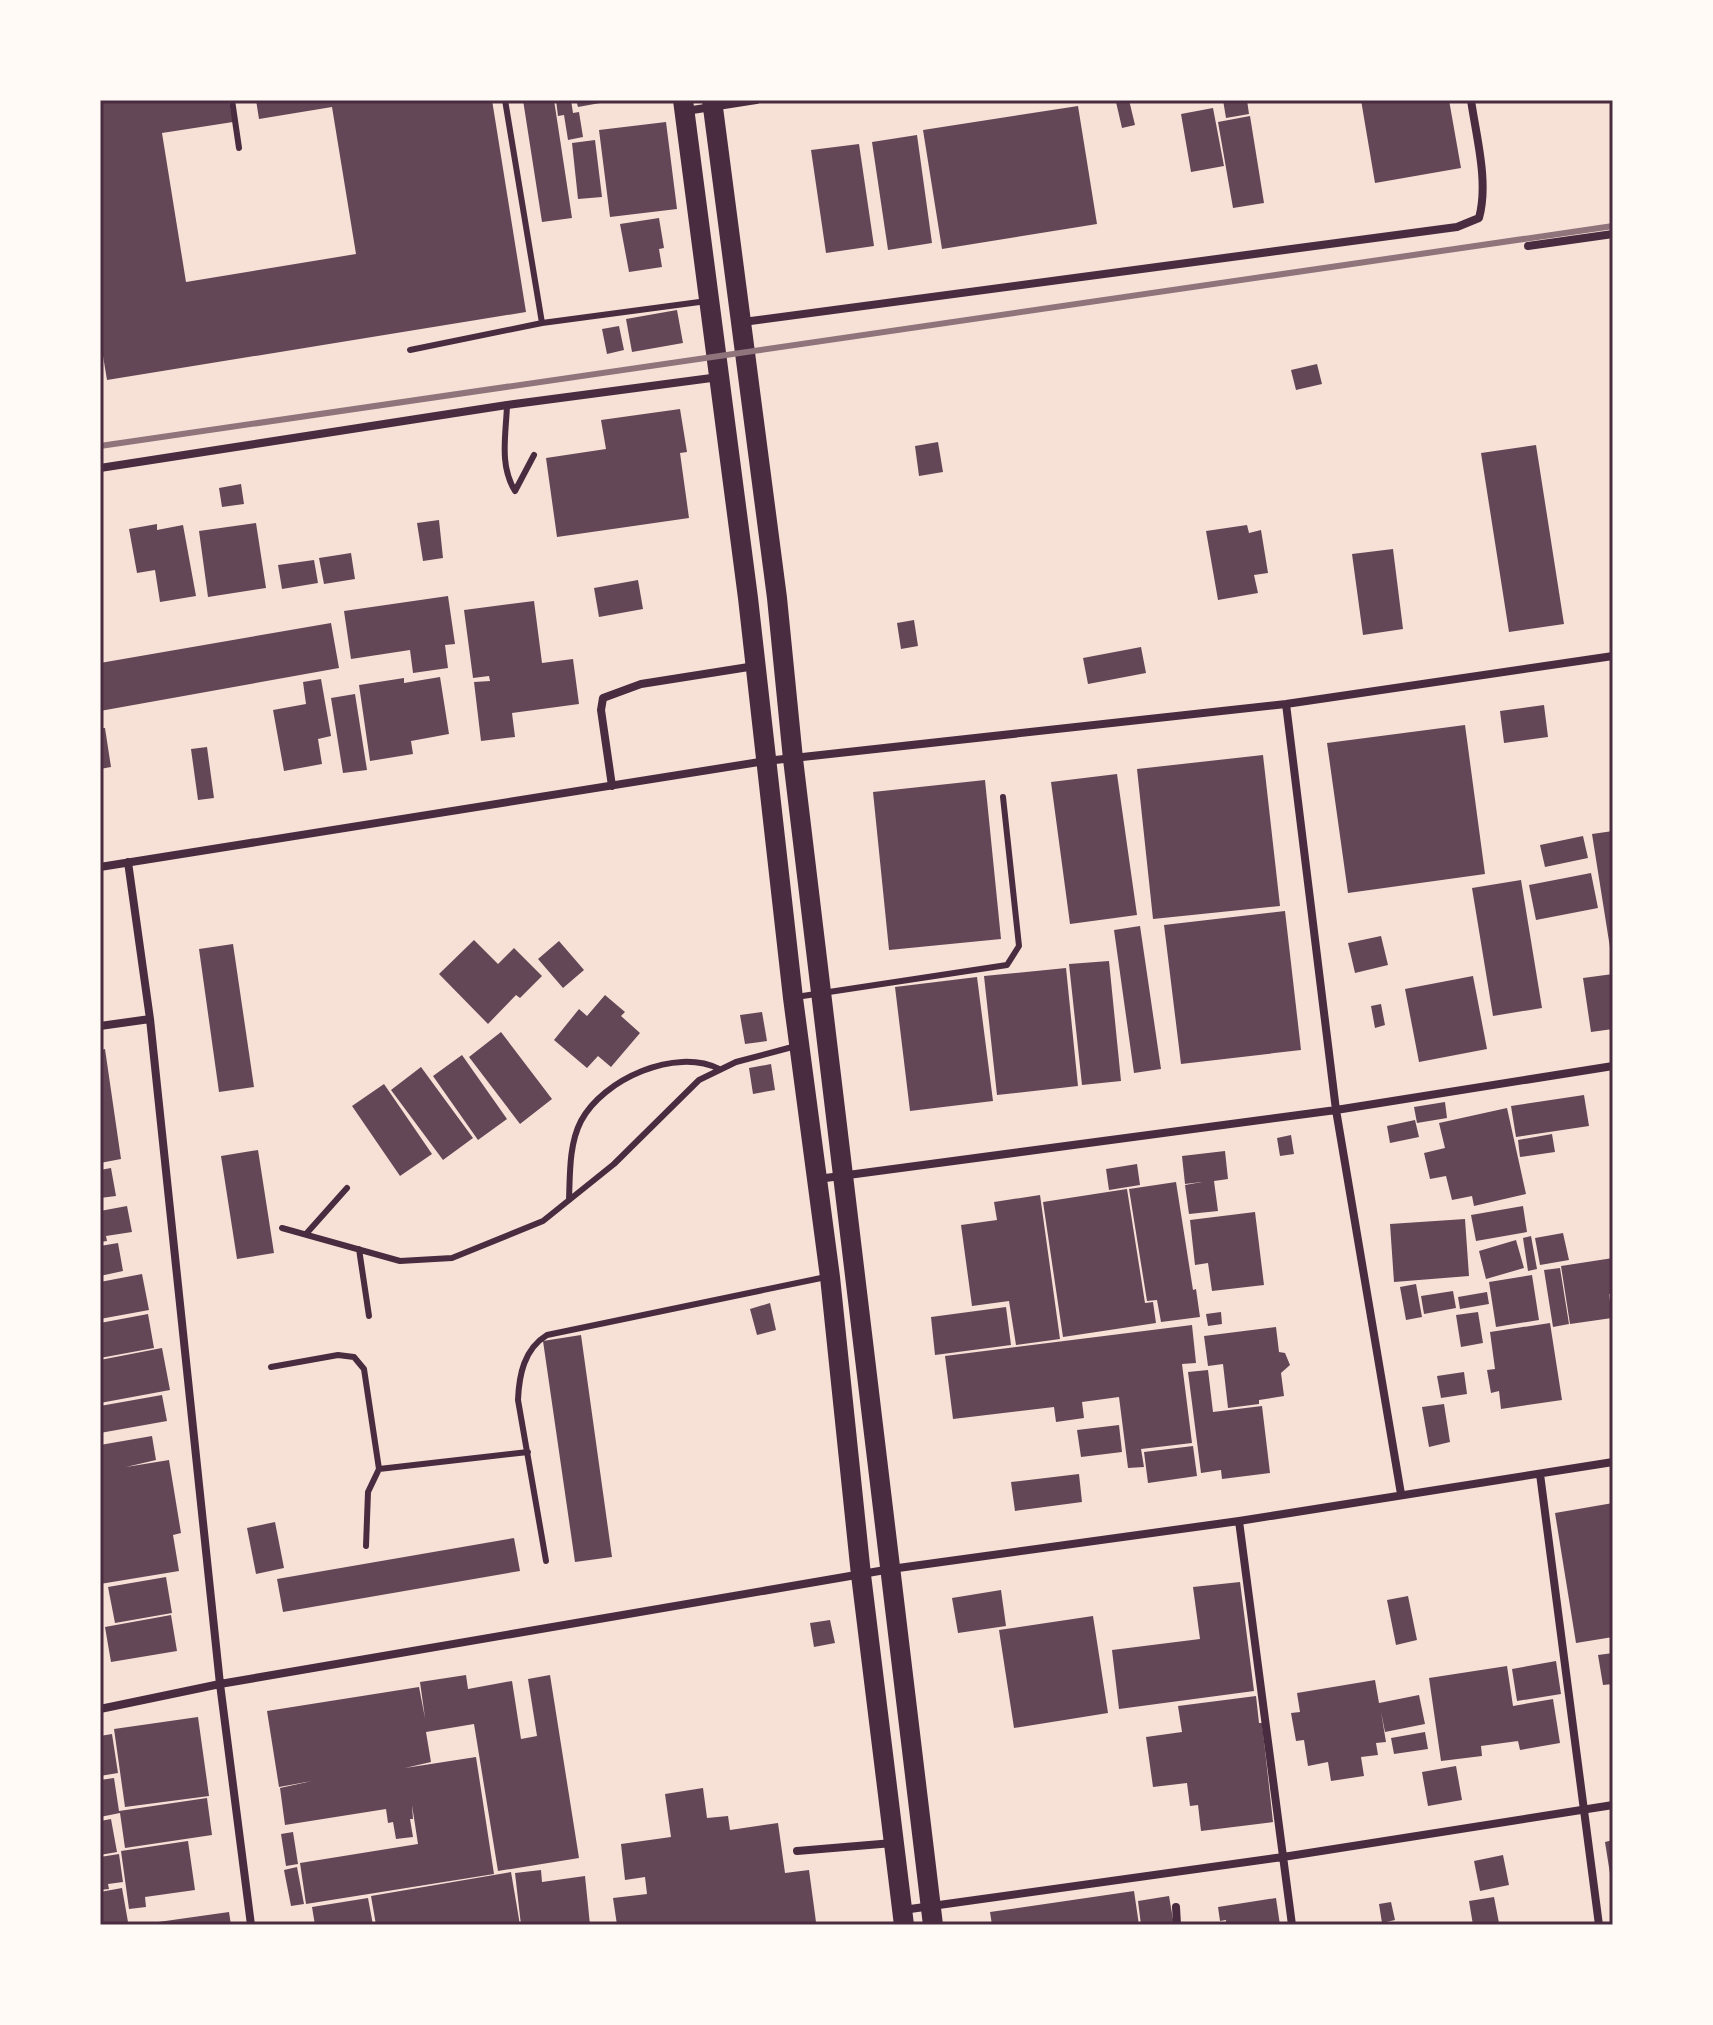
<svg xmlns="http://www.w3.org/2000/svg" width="1713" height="2025" font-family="'Titillium Web',sans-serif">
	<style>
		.building { fill: #644757 }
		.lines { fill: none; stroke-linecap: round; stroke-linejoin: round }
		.service { stroke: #4a2c40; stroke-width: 6 }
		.minor { stroke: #4a2c40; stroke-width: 8 }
		.primary { stroke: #4a2c40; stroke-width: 20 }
		.rail { stroke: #8f747c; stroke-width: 6 }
		.neatline { fill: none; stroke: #4a2c40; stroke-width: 3 }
	</style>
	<rect width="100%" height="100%" fill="#f7e1d7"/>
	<path class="building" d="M100,100H229L233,122L162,133L186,282L356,254L332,107L259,119L256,100H492L526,312L107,380L100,338Z
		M523,100H554L572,218L542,222Z
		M556,100H571L573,113L579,112L583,137L568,140L564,115L558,116Z
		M576,100H599L600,103L578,107Z
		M1129,100L1135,125L1122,128L1116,102Z
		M1223,100H1247L1249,114L1226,118Z
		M1361,100H1449L1461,168L1375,183Z
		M1078,106L1097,224L942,249L923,130Z
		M1213,108L1224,166L1191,172L1181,114Z
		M1250,116L1264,203L1233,208L1218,122Z
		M666,122L677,209L610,217L599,130Z
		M917,135L932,243L888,250L872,142Z
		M595,140L602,197L578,199L572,143Z
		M859,144L874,246L826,253L811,150Z
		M659,218L664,248L659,249L662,267L629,272L620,224Z
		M677,310L683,343L632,352L626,319Z
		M619,326L624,350L607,354L602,329Z
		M1317,364L1322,384L1296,390L1291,370Z
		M680,409L687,452L680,453L689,518L557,537L546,458L606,449L601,420Z
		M938,442L943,472L919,476L915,446Z
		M1536,445L1564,624L1509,632L1481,453Z
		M241,484L244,504L222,507L219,488Z
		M439,520L443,558L423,561L417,523Z
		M256,523L266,588L208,597L199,531Z
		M157,524V530L183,525L196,596L160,602L155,570L137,573L129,529Z
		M1247,525L1249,533L1261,530L1268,573L1254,575L1258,593L1218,600L1206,531Z
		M1393,549L1403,629L1363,635L1352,554Z
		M351,553L355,579L324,584L319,558Z
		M314,560L318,583L282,589L278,565Z
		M638,580L643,609L599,617L594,588Z
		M448,596L455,644L445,645L448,668L413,673L410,650L351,659L344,611Z
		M534,601L542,663L573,659L579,704L512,713L515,737L481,741L474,682L490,681L489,676L473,678L464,610Z
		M914,620L918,646L901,649L897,623Z
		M331,623L339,668L100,711V663Z
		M1141,647L1146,673L1088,684L1083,658Z
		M440,677L449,734L411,741L413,754L370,761L359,685L404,678V683Z
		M321,679L331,736L318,739L322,764L284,771L273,710L306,704L303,682Z
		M355,694L367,770L343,773L331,698Z
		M1544,705L1548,737L1504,743L1500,711Z
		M1465,725L1485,874L1348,893L1327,743Z
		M100,728H105L111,767L100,769Z
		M207,747L214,798L198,800L191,749Z
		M1263,755L1280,906L1153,919L1137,769Z
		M1117,774L1137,915L1070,924L1051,782Z
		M985,780L1001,939L889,950L873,792Z
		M1613,831V954H1611L1592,834Z
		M1583,836L1588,858L1545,867L1540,845Z
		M1591,873L1598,908L1536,920L1529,885Z
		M1521,880L1542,1008L1493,1016L1472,888Z
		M1285,911L1301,1050L1181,1064L1164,925Z
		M1140,926L1161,1069L1134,1073L1114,930Z
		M1381,936L1388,965L1355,973L1348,943Z
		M474,940L498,964L514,948L542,976L520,998L516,995L488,1024L439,974Z
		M559,941L584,970L563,988L538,959Z
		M233,944L254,1087L219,1092L199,949Z
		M1109,961L1121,1081L1082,1085L1069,964Z
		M1066,968L1078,1086L997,1095L984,976Z
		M1613,974V1029L1591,1032L1583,978Z
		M1473,976L1487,1049L1419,1062L1405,989Z
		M977,977L993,1101L910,1111L895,987Z
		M605,995L625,1012L621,1016L640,1033L611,1067L598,1056L587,1068L554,1040L579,1009L587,1016Z
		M1381,1004L1385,1025L1375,1028L1371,1006Z
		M762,1012L767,1041L745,1044L740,1015Z
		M501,1032L552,1099L520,1124L469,1057Z
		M105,1049L121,1159L100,1163V1050Z
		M462,1055L507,1119L478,1140L433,1076Z
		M771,1064L775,1090L753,1094L749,1068Z
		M421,1067L473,1138L443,1160L391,1090Z
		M384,1084L432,1154L400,1176L352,1106Z
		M1584,1095L1589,1126L1516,1137L1511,1106Z
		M1445,1102L1447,1118L1417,1123L1414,1107Z
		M1507,1108L1526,1194L1474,1206L1472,1196L1452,1200L1446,1176L1430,1179L1424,1153L1445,1148L1439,1123Z
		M1415,1120L1419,1137L1390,1143L1387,1126Z
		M1552,1134L1555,1152L1520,1157L1518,1140Z
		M1291,1135L1294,1154L1280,1156L1277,1138Z
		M258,1150L274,1253L237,1259L221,1156Z
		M1225,1151L1228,1179L1214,1181L1218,1211L1189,1214L1185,1185L1202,1182L1185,1184L1182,1156Z
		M1137,1164L1140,1185L1109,1190L1106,1169Z
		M111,1168L116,1196L100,1198V1170Z
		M1176,1182L1193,1290L1196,1289L1200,1317L1161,1322L1157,1300L1147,1301L1129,1189Z
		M1127,1189L1145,1303L1153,1302L1156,1323L1063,1337L1043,1202Z
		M1040,1195L1060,1339L1016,1345L1009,1301L972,1306L961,1225L997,1220L994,1202Z
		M127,1206L132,1232L106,1236L107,1241L100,1242V1211Z
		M1523,1206L1527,1232L1476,1241L1471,1215Z
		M1255,1212L1264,1285L1212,1291L1208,1263L1195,1265L1190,1220Z
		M1465,1219L1469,1276L1394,1282L1390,1224Z
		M1563,1233L1569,1260L1540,1265L1535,1238Z
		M1531,1236L1537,1269L1528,1271L1523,1238Z
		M1516,1240L1524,1268L1486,1279L1479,1251Z
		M118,1243L123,1271L100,1276V1246Z
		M1613,1258V1294H1609L1612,1318L1570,1324L1561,1266Z
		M1560,1268L1569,1324L1553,1327L1544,1270Z
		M142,1274L149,1310L100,1319V1282Z
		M1532,1275L1539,1320L1496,1327L1489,1282Z
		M1416,1284L1422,1317L1406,1320L1400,1287Z
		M1453,1291L1456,1308L1424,1314L1421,1296Z
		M1487,1292L1489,1304L1460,1309L1458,1297Z
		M770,1303L776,1330L757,1335L750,1309Z
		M1006,1307L1011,1345L935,1355L931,1317Z
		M1221,1312L1222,1324L1208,1326L1206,1314Z
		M1478,1312L1483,1343L1461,1347L1456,1315Z
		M148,1314L154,1348L100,1358V1323Z
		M1550,1323L1562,1400L1501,1409L1499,1391L1491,1393L1487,1370L1495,1369L1490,1332Z
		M1192,1325L1196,1363L1182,1364L1192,1443L1141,1449L1144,1467L1128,1468L1119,1397L1082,1402L1084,1418L1056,1422L1054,1407L953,1419L945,1356Z
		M1276,1327L1279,1352L1285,1353L1290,1365L1281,1373L1284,1396L1259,1400V1404L1228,1408L1223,1364L1208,1366L1204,1336Z
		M581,1335L612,1557L575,1562L543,1341Z
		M162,1348L170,1390L100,1403V1360Z
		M1208,1370L1213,1412L1262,1406L1270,1473L1222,1479L1221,1470L1201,1473L1188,1372Z
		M1464,1372L1467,1394L1441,1398L1437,1376Z
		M162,1395L167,1421L100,1433V1406Z
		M1444,1404L1450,1442L1429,1447L1422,1407Z
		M1119,1425L1122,1452L1081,1457L1077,1430Z
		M152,1436L156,1460L126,1467L169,1460L181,1533L173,1535L179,1571L100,1584V1445Z
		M1193,1446L1197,1476L1148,1483L1144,1452Z
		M1079,1474L1082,1502L1015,1511L1011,1482Z
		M1613,1503V1637L1576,1643L1555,1513Z
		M275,1522L284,1568L256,1574L247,1528Z
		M514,1538L520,1571L283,1612L277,1579Z
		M166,1577L172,1613L115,1623L108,1587Z
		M1240,1582L1254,1691L1119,1709L1112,1650L1200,1639L1193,1587Z
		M1001,1590L1006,1626L958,1633L952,1598Z
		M1408,1596L1417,1640L1396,1645L1387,1600Z
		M171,1615L177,1651L111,1662L105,1627Z
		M1093,1616L1108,1713L1014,1728L999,1630Z
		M830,1620L835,1643L814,1647L810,1623Z
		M1613,1653V1684L1603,1685L1598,1655Z
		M1556,1661L1561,1694L1517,1701L1512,1669Z
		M1507,1666L1513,1706L1553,1699L1560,1743L1520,1750L1516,1732L1518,1741L1481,1746L1482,1756L1441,1761L1429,1678Z
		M466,1675L468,1689L512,1681L521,1739L537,1736L528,1679L550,1675L579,1858L498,1871L474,1724L426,1732L431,1762L405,1768L476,1757L494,1874L306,1904L300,1863L418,1844L412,1805L413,1819H410L413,1837L396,1839L393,1822L388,1823L386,1809L285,1825L280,1788L312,1781L279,1787L267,1711L419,1687L425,1718L420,1682Z
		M1375,1680L1379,1703L1419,1695L1425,1724L1385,1732L1381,1712L1386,1742L1376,1743L1378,1755L1361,1757L1364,1776L1331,1781L1328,1762L1308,1766L1304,1740L1296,1741L1291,1713L1300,1712L1297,1693Z
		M1256,1696L1259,1723H1262L1273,1822L1201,1831L1198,1805L1190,1806L1187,1783L1153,1787L1146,1737L1182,1732L1178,1706Z
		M198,1717L209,1796L125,1807L114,1729Z
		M1425,1732L1428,1749L1394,1754L1391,1738Z
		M112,1734L118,1773L100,1776V1736Z
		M1456,1766L1462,1800L1428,1806L1422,1772Z
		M114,1778L119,1811L207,1798L212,1835L125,1848L120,1813L100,1817V1780Z
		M703,1788L707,1818L728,1816L730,1830L778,1823L785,1873L809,1870L816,1922L798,1925H617L613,1898L647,1894L645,1877L625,1880L621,1844L671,1837L665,1794Z
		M111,1819L117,1852L100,1855V1821Z
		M293,1832L298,1864L286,1866L281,1834Z
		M1613,1840V1880H1611L1605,1842Z
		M188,1841L195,1890L145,1897L146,1907L129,1909L121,1851Z
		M119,1854L123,1882L108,1884L109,1889L100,1890V1857Z
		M1503,1855L1509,1885L1480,1891L1474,1861Z
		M297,1867L304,1904L291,1906L284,1870Z
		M541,1870L542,1882L585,1876L590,1925H521L515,1873Z
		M511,1872L520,1925H376L371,1896Z
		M122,1888L128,1922L100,1925V1892Z
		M1134,1891L1139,1925H992L990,1912Z
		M1169,1896L1174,1925H1141L1138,1901Z
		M1494,1897L1499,1923L1473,1925L1469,1901Z
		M368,1898L373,1925H315L312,1907Z
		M1276,1898L1280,1925H1226V1920L1220,1921L1218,1907Z
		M1391,1902L1395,1920L1382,1923L1379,1904Z
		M229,1912L231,1925H151V1923Z"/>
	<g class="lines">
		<path class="service" d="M232,100L239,148
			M505,100L542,323L707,301
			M410,350L542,323
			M507,405C506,435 499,465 515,491L534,455
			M796,997L1007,965L1019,946L1003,797
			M569,1200C570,1174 569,1144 581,1121C603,1079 676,1047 719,1069
			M282,1228L400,1261L452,1258L543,1221L614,1164L699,1080L736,1062L796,1046
			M306,1234L347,1188
			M359,1249L369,1316
			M271,1367L338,1355L354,1357L364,1369L379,1469
			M366,1546L368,1492L379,1469L528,1452
			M546,1561L518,1400C519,1375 524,1349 547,1335L826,1277"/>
		<path class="minor" d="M686,111L756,100
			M1528,246L1613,234
			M743,322L1457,227L1479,218C1489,182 1476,136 1471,100
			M100,468L507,405L719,377
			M1286,704L1336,1110L1401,1494
			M612,786L601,710L603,698L641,684L755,666
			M128,862L150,1019L220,1684L251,1925
			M100,867L766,761L1286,704L1613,656
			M100,1026L150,1019
			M818,1179L1336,1110L1613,1066
			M1540,1474L1599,1925
			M1239,1521L1292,1925
			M100,1709L220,1684L891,1569L1239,1521L1613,1462
			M797,1851L893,1843
			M1176,1907L1177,1925
			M903,1910L1283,1857L1613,1805"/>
		<path class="primary" d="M683,100L748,598L793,998L830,1277L861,1575L904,1925
			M712,100L777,598L793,759L933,1925"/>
		<path class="rail" d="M100,446L1613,226"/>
	</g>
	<rect width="1713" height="2025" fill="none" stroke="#fffaf5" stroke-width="204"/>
	<rect x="102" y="102" width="1509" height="1821" class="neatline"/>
</svg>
